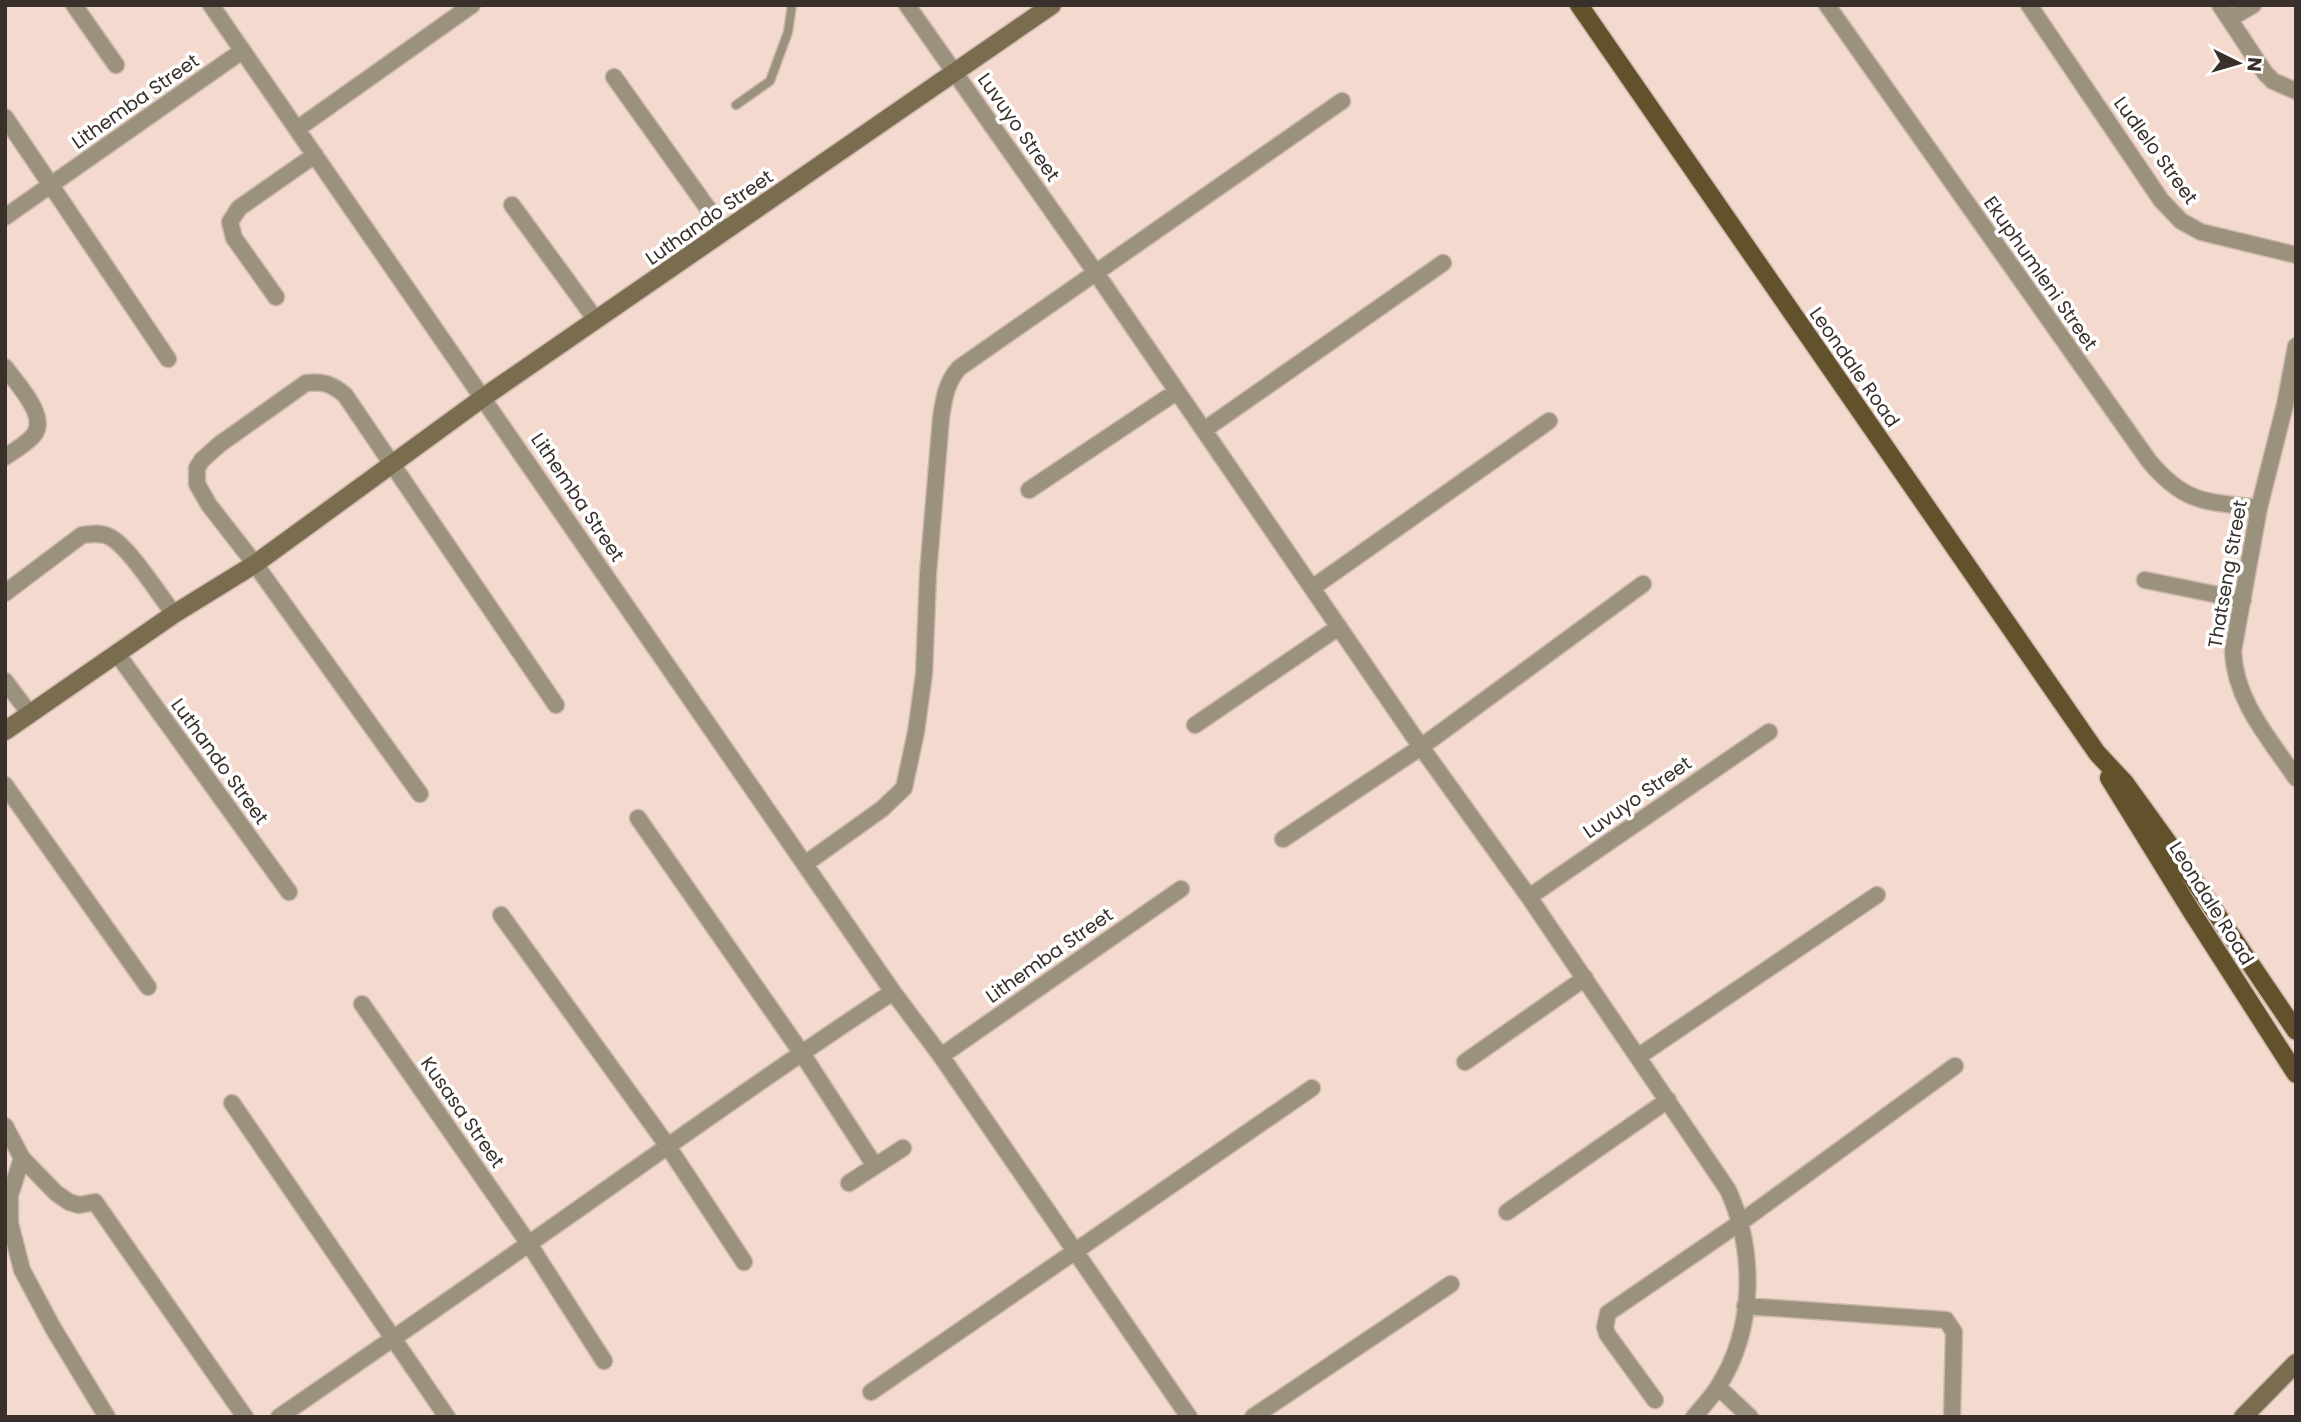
<svg xmlns="http://www.w3.org/2000/svg" width="2301" height="1422" font-family="Poppins,sans-serif">
	<style>
		.lines { fill: none; stroke-linecap: round; stroke-linejoin: round }
		.lane-casing { stroke: #cfb8ad; stroke-width: 11 }
		.street-casing { stroke: #cfb8ad; stroke-width: 19 }
		.secondary-casing { stroke: #cfb8ad; stroke-width: 21 }
		.primary-casing { stroke: #cfb8ad; stroke-width: 21 }
		.lane { stroke: #9b927e; stroke-width: 8 }
		.street { stroke: #9b927e; stroke-width: 16 }
		.secondary { stroke: #7a6c4f; stroke-width: 18 }
		.primary { stroke: #62522c; stroke-width: 18 }
		.labels { text-anchor: middle; stroke-width: 7; stroke-linejoin: round; paint-order: stroke }
		.street-label { font-size: 19px; fill: #392f2b; stroke: #fff }
	</style>
	<rect width="100%" height="100%" fill="#f4dace"/>
	<g class="lines">
		<defs>
			<path id="lane" d="M736,105L770,81L788,32L792,5"/>
			<path id="street" d="M74,5L116,65
				M211,5L893,992L941,1056L1189,1417
				M907,5L1096,273L1421,747L1529,897L1728,1190C1756,1252 1755,1329 1718,1387C1711,1398 1702,1407 1694,1417
				M1827,5L2149,461C2186,505 2206,501 2259,508
				M2029,5L2161,200L2181,221L2201,232L2296,255
				M2220,5L2265,73L2273,81L2296,91
				M2229,19L2253,5
				M614,77L724,231
				M5,117L168,359
				M297,129L472,5
				M512,205L596,320
				M5,217L242,51
				M276,297L234,238L230,222L239,208L315,155
				M2296,346L2285,405L2259,508L2233,651C2235,701 2269,738 2296,778
				M5,367C16,383 50,417 33,436C26,444 14,451 5,457
				M1204,430L1443,263
				M1029,490L1176,392
				M2145,580L2243,600
				M1312,588L1549,421
				M5,593L82,535C91,534 101,532 110,537C129,547 159,595 174,614
				M118,655L289,892
				M5,681L30,714
				M1195,725L1339,627
				M5,785L148,987
				M420,794L255,564L209,505L197,484V468L202,460L220,444L306,383C323,381 332,384 345,395L556,705
				M638,818L801,1052L875,1166
				M1283,839L1421,747L1643,584
				M805,864L882,809L904,788L916,732L924,674L928,574L941,418C944,398 946,383 959,368L1342,101
				M1529,897L1769,732
				M501,915L667,1145L744,1262
				M362,1004L529,1244L604,1361
				M941,1056L1181,889
				M1639,1056L1877,895
				M1465,1062L1585,978
				M232,1103L447,1417
				M5,1126L22,1158L56,1193L69,1202L79,1205L95,1202L245,1417
				M22,1158L10,1195V1223L22,1270L53,1328L107,1417
				M849,1183L903,1148
				M1507,1212L1668,1100
				M1745,1306L1946,1320L1954,1332L1952,1417
				M1718,1387L1750,1417
				M871,1392L1312,1088
				M1655,1400L1607,1334L1605,1327L1608,1313L1741,1222L1955,1066
				M279,1417C362,1360 445,1303 527,1245C649,1160 769,1073 893,992
				M1253,1417L1451,1284"/>
			<path id="secondary" d="M5,731L174,614L255,564L484,397L1052,5
				M2243,1417L2296,1363"/>
			<path id="primary" d="M1579,5L2097,753L2125,783L2174,851L2296,1031
				M2109,778L2190,909L2296,1074"/>
		</defs>
		<use href="#lane" class="lane-casing"/>
		<use href="#street" class="street-casing"/>
		<use href="#secondary" class="secondary-casing"/>
		<use href="#primary" class="primary-casing"/>
		<use href="#lane" class="lane"/>
		<use href="#street" class="street"/>
		<use href="#secondary" class="secondary"/>
		<use href="#primary" class="primary"/>
	</g>
	<g class="labels">
		<g class="street-label">
			<text transform="translate(135 101) rotate(-35)" y="7">Lithemba Street</text>
			<text transform="translate(1019 127) rotate(55)" y="7">Luvuyo Street</text>
			<text transform="translate(2156 150) rotate(54)" y="7">Ludlelo Street</text>
			<text transform="translate(709 217) rotate(-35)" y="7">Luthando Street</text>
			<text transform="translate(2041 273) rotate(55)" y="7">Ekuphumleni Street</text>
			<text transform="translate(1855 367) rotate(55)" y="7">Leondale Road</text>
			<text transform="translate(578 497) rotate(56)" y="7">Lithemba Street</text>
			<text transform="translate(2227 574) rotate(-80)" y="7">Thatseng Street</text>
			<text transform="translate(220 761) rotate(54)" y="7">Luthando Street</text>
			<text transform="translate(1637 797) rotate(-35)" y="7">Luvuyo Street</text>
			<text transform="translate(2212 903) rotate(58)" y="7">Leondale Road</text>
			<text transform="translate(1049 955) rotate(-35)" y="7">Lithemba Street</text>
			<text transform="translate(463 1112) rotate(55)" y="7">Kusasa Street</text>
		</g>
	</g>
	<rect width="2301" height="1422" fill="none" stroke="#392f2b" stroke-width="14"/>
	<g transform="translate(2238 63) rotate(95)" stroke="#ffffff" stroke-width="5" paint-order="stroke">
	<path d="M0-5L12 26L0 18L-12 26Z" fill="#392f2b"/>
	<text y="-10" font-size="19" font-weight="bold" text-anchor="middle" fill="#392f2b">N</text>
	</g>
</svg>
